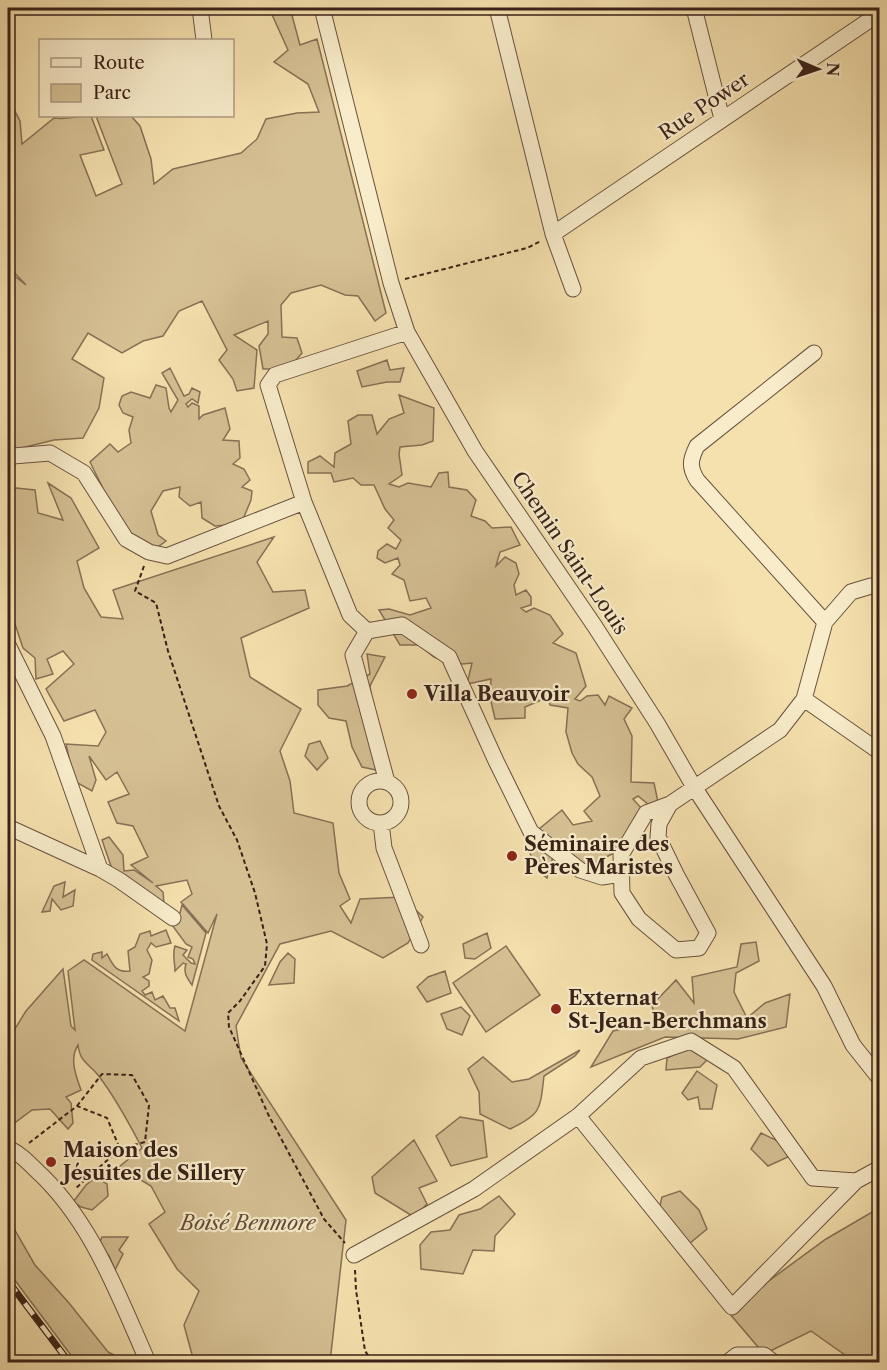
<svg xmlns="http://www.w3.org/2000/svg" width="887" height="1370" font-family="'Libre Caslon Text',serif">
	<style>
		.green { fill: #d5c094; stroke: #877056; stroke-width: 1.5 }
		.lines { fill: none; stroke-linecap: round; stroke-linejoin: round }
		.minor-casing { stroke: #68513e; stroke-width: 17 }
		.path { stroke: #392118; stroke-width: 2; stroke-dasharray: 4.5 3; stroke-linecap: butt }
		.minor { stroke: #f8ecca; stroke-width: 15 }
		.rail-casing { stroke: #392118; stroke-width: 7 }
		.rail { stroke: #f8ecca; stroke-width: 4.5; stroke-dasharray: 14; stroke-linecap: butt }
		.poi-dot { fill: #8f2418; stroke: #f8ecca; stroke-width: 2 }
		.labels { text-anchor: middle; stroke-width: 4.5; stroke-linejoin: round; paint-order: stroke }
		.street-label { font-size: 20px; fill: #392118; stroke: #f8ecca }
		.poi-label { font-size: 20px; font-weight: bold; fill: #392118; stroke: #f8ecca; text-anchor: start }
		.park-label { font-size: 20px; font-style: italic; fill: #604937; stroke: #f8ecca }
	</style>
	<rect width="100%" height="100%" fill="#f5e1ae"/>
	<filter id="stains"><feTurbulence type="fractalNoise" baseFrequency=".00333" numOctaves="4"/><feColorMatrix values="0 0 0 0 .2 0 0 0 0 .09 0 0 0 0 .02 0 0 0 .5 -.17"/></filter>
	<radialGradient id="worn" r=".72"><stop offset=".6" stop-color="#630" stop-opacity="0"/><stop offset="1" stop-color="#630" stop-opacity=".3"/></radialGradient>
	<path class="green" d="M269,8H290L300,45L317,39L386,313L375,321L358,296L345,295L321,285L291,293L281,305L282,337L297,338L302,353L288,369H263L259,346L268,334V321L234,335L257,350L254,388L237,391L233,379L219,360L227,350L202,301L179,311L163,336L143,341L122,353L88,333L72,359L104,378L99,408L83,438L54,440L9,451L12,373H8V360L12,355L8,349V271L26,285L8,266V98L20,121L22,144L54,118C68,120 76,116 91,116L104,150L80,155L96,196L122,184L96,116H131L140,126L151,159L154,184L173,169L241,153L257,139L266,119L297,113L319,112L308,84L274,62L288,50Z
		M387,360L390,370L404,368L400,382H387L362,387L357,371Z
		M170,368L184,396L189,394L192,388L200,392L198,403L192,399L186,404L188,407L192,403L199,406V419L203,415L225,408L230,429L223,440L239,441L240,458L233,464L244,469L250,480L242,487L252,491L251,500L241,524L215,526L202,518L201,502L190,506L179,497L180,487L163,491L151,511L158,535L166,541L152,551L126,531L115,513L90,462L110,444L118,452L131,443L129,430L133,417L123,413L119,405L122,396L131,392L150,398L156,385L166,388L169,408L171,412L178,400L162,373Z
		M399,395L434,408L433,441L422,445L400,447L399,454L402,475L389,484L399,487L408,483L431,487L439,473L448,472L449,487L467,490L476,500L471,516L485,521L492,528L511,527L520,545L500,552L496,566L505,557L516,563L519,574L514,585L516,595L526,590L531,597V605L521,608L526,612L534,608L550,615L563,634L553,643L576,653L586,686L575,699L580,701L587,696L598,695L605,705L609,696L632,708L624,719L632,736L631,782L654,783L658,802L654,809L638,796L633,799L649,817L641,826L647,843L645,851L632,843L616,842L614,853L583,869L539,829L562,810L573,825L592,821L584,811L600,796L592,777L578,764L572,753L566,732L568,708L550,705L548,697L525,707V718L495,719L490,697L491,679L467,684L472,663L463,664L445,661L434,657L419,645H400L379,610L389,609L410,615L431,608L426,598L410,601L404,580L392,574L400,565L398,558L385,563L377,558L378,551L387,544L396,549L401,540L388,528L394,520L385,509L374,485H361L353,478L334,482L331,473H308V462L320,456L334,467L335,453L351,444L348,421L358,415H372L377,434L389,419L404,413Z
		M48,483L71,498L99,548L77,561L84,588L101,617L123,619L113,590L274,537L257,562L273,592L305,590L309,608L241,638L250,677L301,709L280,751L290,781L294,813L333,823L339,873L350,899L340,906L351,923L360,899L402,897L423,917L408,943L383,958L331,931L280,944L236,1026L241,1058L346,1220L330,1362H194L184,1325L199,1291L177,1269L149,1224L165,1212L151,1186L119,1167L142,1148C129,1123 115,1097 98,1075C88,1063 80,1062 78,1045C69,1059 76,1076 81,1090L66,1097L71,1103L73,1123L68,1129L50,1109L32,1110L8,1128V1040L26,1011L63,969L71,1026L75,1030L68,971L84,960L185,1031L217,914L208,933L181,902L192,894L187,880L156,886L163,892L164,904L112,869L102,840L109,837L123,855L124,871L134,870L153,883L131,865L148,857L133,826L117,823L108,802L129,794L117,772L106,780L89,756L96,780L92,791L74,781L66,744L98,746L106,732L95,710L64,721L46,689L74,664L63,651L47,659L53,674L36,679L35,658L23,648L15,624L9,642L8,637V491L16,488L35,490L38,513L63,520Z
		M367,654L385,657L370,686L381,771L362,767L352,747L346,721L329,718L318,705V690L347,686L370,674Z
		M320,741L328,758L317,770L305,756L309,744Z
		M534,846L553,857L547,878L537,870L541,862L534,863L530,853Z
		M65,882L63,897L75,890L73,906L61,910L52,899L50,911L42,912L54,886Z
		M182,905L206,933L192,985C187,978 183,973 186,964L183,963L175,971C175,962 172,955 175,946L187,950L183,955L191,963L195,964L193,959L188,957L192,947L186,944L172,925L180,913Z
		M166,930L171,943L156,947L151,943L147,950L152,960L149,974L143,977L149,981V986L142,991L145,995L152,992L155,1000L163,996L170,1008H175L179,1021L92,960L93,954L102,952V958L107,954C113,965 116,973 130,971L128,951L135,947L140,934L150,931L151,936Z
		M487,933L491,948L475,959L465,958L463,944Z
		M756,942L759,961L736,973L734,992L747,1018L765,1003L790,994L786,1027L738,1039L665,1037L591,1067L613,1031L655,1022L652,1005L676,980L694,1003L692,977L737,967L741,944Z
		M506,946L540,995L486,1032L453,983Z
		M288,953L295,959L294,983L269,985L280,962Z
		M445,971L451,993L427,1002L417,987L428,977Z
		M461,1007L470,1016L462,1035L447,1029L441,1014Z
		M689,1048L708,1059L700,1067L666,1070L667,1058Z
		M580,1050L575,1056L544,1076C540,1109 542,1114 510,1129L480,1114L479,1092L468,1069L483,1057L512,1082L529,1079Z
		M697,1071L717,1085L712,1109H700L698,1097L688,1100L682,1093Z
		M460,1117L483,1121L487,1157L451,1166L436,1136Z
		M761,1133L780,1142L788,1157L768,1166L751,1149Z
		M414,1140L437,1181L419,1188L427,1204L414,1217L375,1193L372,1177Z
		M96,1177L107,1184L108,1196L92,1210L81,1207L73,1202L86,1185Z
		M680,1191L699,1210L707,1229L690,1243L656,1222L662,1197Z
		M499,1196L515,1214L495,1236L494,1251L473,1250L463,1274L421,1269L420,1245L431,1232L450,1230L459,1215L480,1209Z
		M879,1208V1362H855L811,1331L764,1354L724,1307L744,1299L826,1239Z
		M8,1218L35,1265L69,1303L108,1352L116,1356L120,1362H76L8,1271Z
		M102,1237H128L119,1250L123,1254L115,1270L109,1256L99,1244Z"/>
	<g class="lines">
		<defs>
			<path id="minor" d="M200,8L204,40
				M322,8L391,283L407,332L475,451L594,625L657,723L694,787L824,986L853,1045L880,1079
				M497,8L553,234L573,289
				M694,8L722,119
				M553,234L880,13
				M814,353L697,446C690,460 689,467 697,480L825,622
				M8,460L13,456L50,453L84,473L126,539L149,552L167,556L304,502
				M367,631L350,615L304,502L268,385L275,375L407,332
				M367,631L402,625L449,657L496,761L531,832L580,870L602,877L621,874
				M367,631L353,655L387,782
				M8,645L53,736L100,869
				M804,699L880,752
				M359 802a21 21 0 1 1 42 0a21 21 0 1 1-42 0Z
				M670,804L659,824L658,837L676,874L708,933L699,948L676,950L639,919L622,893L621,855L646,813L670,804L780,730L804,699L825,622L851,592L871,586H880
				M381,823L384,848L421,945
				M8,827L100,869L119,880L173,918
				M578,1116L732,1307L856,1181L880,1168
				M8,1148C19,1153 27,1161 36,1170C92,1221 118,1295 148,1362
				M354,1255L474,1189L578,1116L641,1058L691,1041L734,1068L813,1178L856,1181
				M728,1362L737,1355H764L773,1362"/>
		</defs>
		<use href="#minor" class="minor-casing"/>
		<path class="path" d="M405,279L527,248L541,241
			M144,566L135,591L156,603L168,651L219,806L237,840L255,893L267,944L265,966L240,1001L228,1013L229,1027L268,1114L324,1219L345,1243
			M77,1106L102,1074L132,1075L149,1105L145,1142L120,1149
			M29,1143L77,1106L107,1118L120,1149L75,1189
			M355,1270L356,1290L365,1351L373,1362"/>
		<use href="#minor" class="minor"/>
		<defs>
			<path id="rail" d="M8,1281L69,1362"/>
		</defs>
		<use href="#rail" class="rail-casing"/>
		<use href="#rail" class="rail"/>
	</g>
	<g class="poi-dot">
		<circle cx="412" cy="694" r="6"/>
		<circle cx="512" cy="856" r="6"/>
		<circle cx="556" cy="1009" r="6"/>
		<circle cx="51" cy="1162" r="6"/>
	</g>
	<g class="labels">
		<g class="street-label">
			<text transform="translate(704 106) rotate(-34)" y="7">Rue Power</text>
			<text transform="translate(570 553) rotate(56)" y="7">Chemin Saint-Louis</text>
		</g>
		<g class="poi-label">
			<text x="424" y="701">Villa Beauvoir</text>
			<text x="524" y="851">Séminaire des<tspan x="524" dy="23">Pères Maristes</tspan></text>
			<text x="568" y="1005">Externat<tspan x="568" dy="23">St-Jean-Berchmans</tspan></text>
			<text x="63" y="1157">Maison des<tspan x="63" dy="23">Jésuites de Sillery</tspan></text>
		</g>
		<g class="park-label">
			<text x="248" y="1230">Boisé Benmore</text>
		</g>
	</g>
	<rect width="887" height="1370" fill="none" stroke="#f5e1ae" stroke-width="30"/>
	<rect x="9" y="9" width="869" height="1352" fill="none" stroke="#392118" stroke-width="3"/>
	<rect x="15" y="15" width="857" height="1340" fill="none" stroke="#392118" stroke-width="1.5"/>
	<rect x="39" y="39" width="195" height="78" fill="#f8ecca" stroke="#ac9b83" stroke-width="1.5"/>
	<rect x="51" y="58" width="30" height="9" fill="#f8ecca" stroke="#ac9b83" stroke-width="1.5"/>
	<text x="93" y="69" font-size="18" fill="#392118">Route</text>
	<rect x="51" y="84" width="30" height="18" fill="#d5c094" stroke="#ac9b83" stroke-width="1.5"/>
	<text x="93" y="99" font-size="18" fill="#392118">Parc</text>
	<g transform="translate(818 69) rotate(92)" stroke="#f8ecca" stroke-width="4.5" paint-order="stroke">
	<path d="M0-4.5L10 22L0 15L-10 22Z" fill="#392118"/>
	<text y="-9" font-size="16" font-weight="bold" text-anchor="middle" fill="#392118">N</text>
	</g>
	<rect width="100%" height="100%" filter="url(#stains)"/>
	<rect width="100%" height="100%" fill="url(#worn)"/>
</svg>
